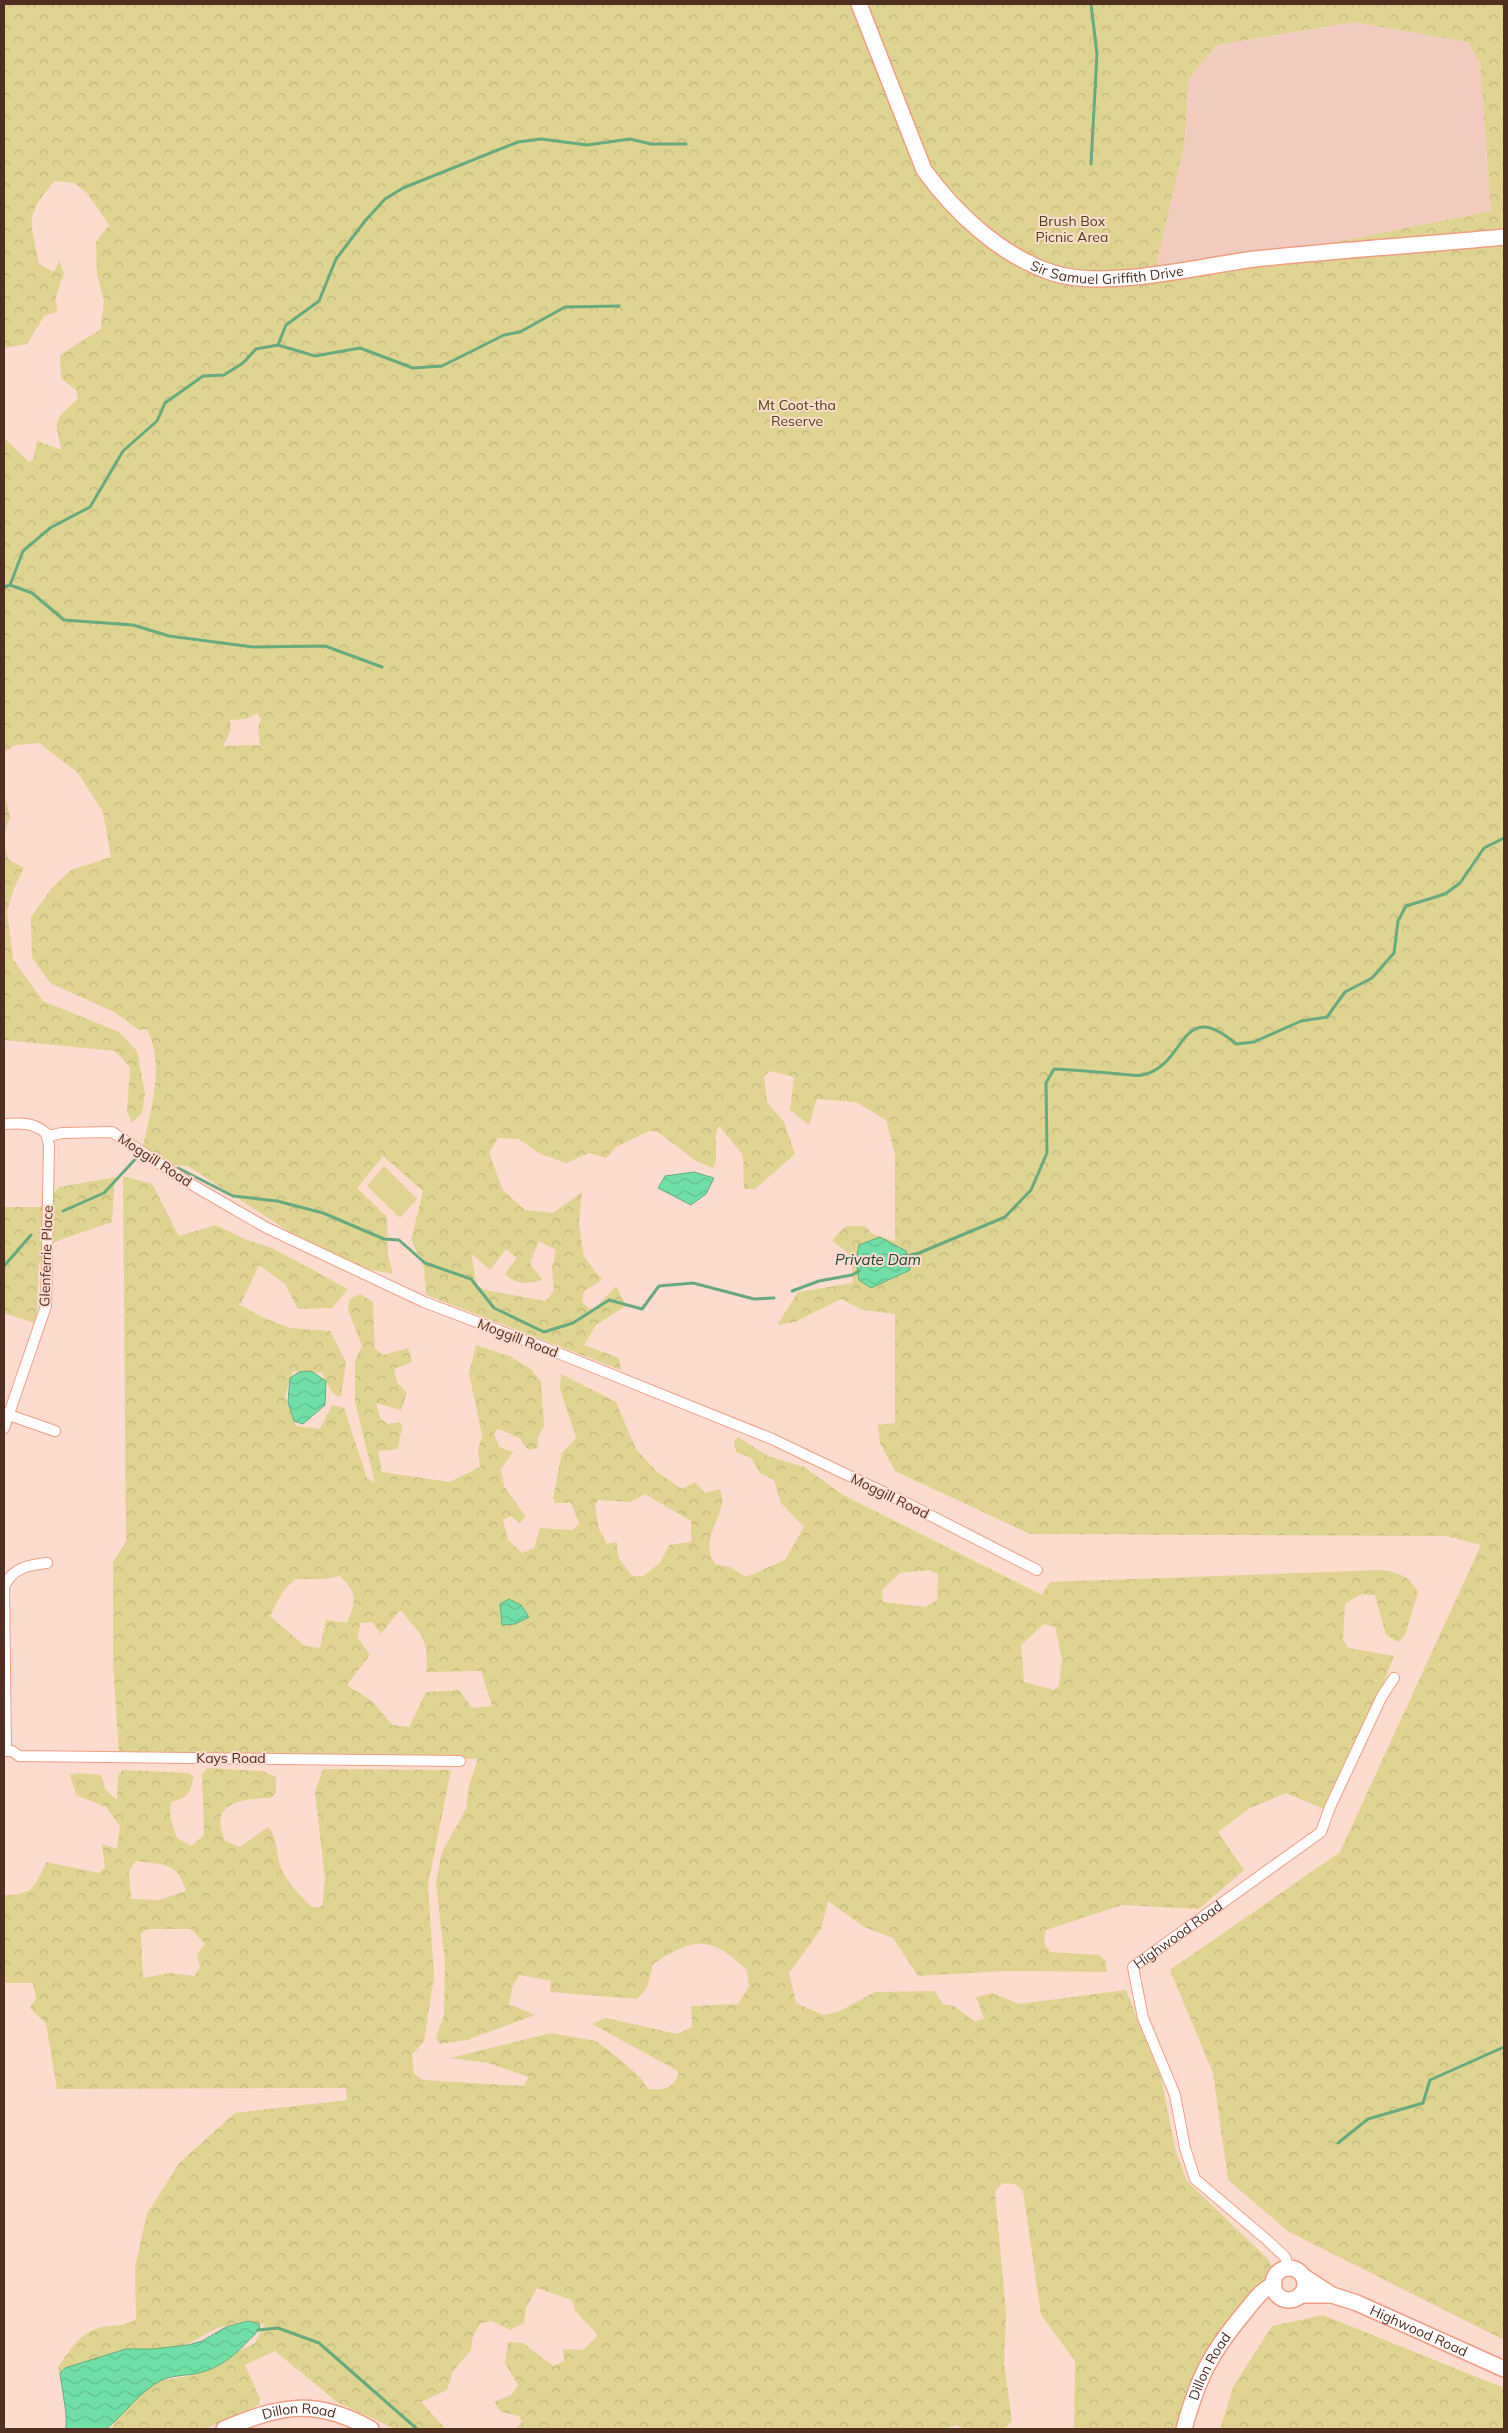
<svg xmlns="http://www.w3.org/2000/svg" width="1508" height="2433" font-family="Mulish,sans-serif">
	<style>
		.built { fill: #f1cbbe }
		.grass { fill: #dfd391 }
		.forest { fill: url(#forest-crowns); fill-rule: evenodd }
		.water { fill: url(#water-waves); stroke: #66aa7f }
		.lines { fill: none; stroke-linecap: round; stroke-linejoin: round }
		.stream { stroke: #66aa7f; stroke-width: 3 }
		.street-casing { stroke: #f09d81; stroke-width: 12 }
		.secondary-casing { stroke: #f09d81; stroke-width: 18 }
		.street { stroke: #fff; stroke-width: 10 }
		.secondary { stroke: #fff; stroke-width: 15 }
		.labels { text-anchor: middle; stroke-width: 4; stroke-linejoin: round; paint-order: stroke }
		.park-label { font-size: 14px; fill: #4a4214; stroke: #fedbcf }
		.street-label { font-size: 14px; fill: #502e22; stroke: #fedbcf }
		.water-label { font-size: 15px; font-style: italic; fill: #1b4933; stroke: #fedbcf }
	</style>
	<defs>
		<pattern id="forest-crowns" width="20" height="18" patternUnits="userSpaceOnUse" patternTransform="scale(1.25)"><rect width="20" height="18" fill="#dfd391"/><path d="M2 6a3 3 0 1 1 6 0M12 15a3 3 0 1 1 6 0" fill="none" stroke="#c1b57d"/></pattern>
		<pattern id="water-waves" width="16" height="10" patternUnits="userSpaceOnUse" patternTransform="scale(1.25)"><rect width="16" height="10" fill="#6fdfa7"/><path d="M0 5q4-4 8 0t8 0" fill="none" stroke="#62c08f"/></pattern>
	</defs>
	<rect width="100%" height="100%" fill="#fedbcf"/>
	<path class="built" d="M1354,22L1469,42L1480,63L1491,211L1326,244L1155,265L1184,146L1189,78L1217,45Z"/>
	<path class="grass" d="M384,1166L417,1199L400,1218L367,1186Z"/>
	<path class="forest" d="M4,4H1504V2340L1289,2232L1228,2180L1213,2073L1170,1970L1340,1852L1481,1545L1446,1536L1030,1534L895,1471L880,1443L878,1425L895,1423V1314L863,1310L841,1299L795,1322L777,1325L798,1292L853,1283L851,1256L832,1240L846,1226H864L874,1235L895,1241V1155L886,1120L856,1102L817,1099L809,1125L790,1110L794,1077L770,1071L764,1076L767,1102L784,1122L795,1154L755,1189H744L743,1155L719,1126C711,1139 721,1155 713,1168L696,1161L658,1132L649,1131L616,1147L606,1158L589,1153L566,1163L540,1154L519,1139L498,1138L489,1153L503,1190L525,1210L553,1213L582,1192L579,1224L584,1257L602,1280L584,1291L582,1302L592,1311L616,1286L626,1306L596,1325L584,1345L619,1358L621,1370L426,1295L424,1268L411,1240L423,1191L383,1156L357,1188L387,1217L388,1255L393,1274L351,1266L305,1242L188,1166L171,1165L143,1146C151,1109 165,1065 147,1029L139,1030L114,1012L50,983L32,957L31,917L52,888L71,870L111,857L103,812L78,773L39,743L16,745L4,752V438L29,462L33,460L37,441L62,450C53,419 54,420 78,399L76,390L61,378L60,355L101,329L104,300L97,274L96,242L109,225L87,193L74,183L55,181C23,217 31,220 39,264L54,272L59,261L64,273L56,296L57,312L44,316L27,344L4,348ZM1354,22L1468,42L1480,63L1491,211L1326,244L1156,265L1184,146L1189,78L1217,45ZM257,713L261,719L258,728L260,745L223,746L231,730L230,720L246,719ZM539,1241L556,1250L552,1268L554,1291L546,1301L485,1290L477,1286L471,1253L490,1270L506,1249L517,1258L505,1274C516,1285 526,1284 542,1280L530,1263Z
		M4,792L10,817L4,834L6,852L9,860L24,868L14,888L7,911L13,959L43,1001L119,1032L137,1051L145,1094L142,1113L132,1123L127,1111L130,1067L115,1051L4,1040Z
		M123,1176L152,1184L179,1236L216,1225L247,1240L272,1248L348,1289L332,1308L298,1309L285,1284L259,1265L240,1305L264,1318L290,1328L330,1331L346,1362L341,1397L333,1394L322,1373L293,1371L285,1396L296,1426L320,1429L332,1405L344,1408L367,1478L375,1483L355,1402V1361L362,1346L348,1310L350,1299L360,1294L373,1302L375,1349L383,1355L408,1348L412,1362L394,1369L397,1382L407,1393L401,1410L376,1403L380,1418L388,1424L400,1422L402,1427L398,1449L378,1451L382,1472L449,1482L480,1467L478,1450L482,1435L469,1373L476,1345L509,1356L531,1369L541,1382L544,1426L537,1439L538,1448L528,1450L518,1437L498,1429L494,1433L499,1447L513,1452L501,1469L504,1486L526,1517L519,1523L511,1516L503,1520L508,1540L522,1553L534,1548L540,1528L572,1530L579,1524L571,1503H555L553,1498L562,1453L576,1438L560,1389L561,1374L616,1402L636,1449L657,1472L682,1489L695,1482L705,1493L720,1489C721,1493 723,1499 722,1504C717,1525 701,1543 715,1564L730,1567L746,1577L785,1560L804,1527L781,1503L774,1480L760,1473L751,1458L736,1452L734,1441L738,1437L768,1456L804,1467L843,1495L1042,1595L1050,1582L1381,1570C1398,1572 1410,1576 1418,1593L1405,1635L1398,1642L1386,1635L1375,1595L1361,1594L1345,1604L1343,1639L1348,1648L1394,1656L1367,1725L1324,1809L1286,1793L1250,1808L1218,1832L1244,1870L1199,1909L1122,1905L1046,1930L1044,1943L1050,1952L1100,1955L1106,1962L1107,1972L1006,1971L918,1976L893,1938L864,1927L828,1901L821,1929L789,1973L796,2003L823,2015L838,2012L875,1992L934,1991L943,2004L954,2006L975,2022L984,2018L976,1997L992,1993L1019,2004L1126,1990L1161,2078L1176,2152L1187,2181L1270,2261L1271,2269L1265,2279L1217,2337L1193,2378L1177,2429H1074L1075,2361L1041,2315L1023,2191L1015,2184L1003,2183L995,2191L1006,2313L1004,2363L1012,2421L1004,2429H965L956,2425L943,2429H516L522,2422L519,2416L501,2412L494,2402L511,2395L518,2385L505,2363L508,2342L523,2343L553,2366L564,2361L563,2349L583,2350L598,2335L575,2311L572,2300L537,2288L526,2308L524,2323L510,2330L492,2321L481,2323L473,2335L471,2350L453,2371L447,2390L421,2402L446,2429H395L337,2402L275,2351L245,2365L260,2399L259,2405L205,2429H111L117,2419L154,2382L188,2376L255,2343L265,2324L243,2322L217,2328L169,2354L67,2376L60,2375L58,2367C70,2351 81,2330 103,2327C115,2325 126,2326 136,2319L135,2267L147,2214L180,2162L235,2113L347,2100L346,2088L57,2089L46,2024L30,2008L36,1998L33,1983H4V1895C33,1895 35,1887 46,1862L99,1873L105,1867L102,1844L117,1849L120,1826L106,1807L76,1795L70,1775L77,1773L101,1775L105,1789L117,1800L118,1776L123,1770L188,1773L194,1777C189,1794 189,1797 171,1802L170,1817L177,1838L191,1846L204,1835L202,1775L207,1768L263,1771L276,1777V1793L271,1798C242,1799 208,1801 225,1841L240,1847L268,1827C278,1838 276,1854 281,1868C287,1884 301,1896 313,1908L322,1906L325,1879L315,1792L323,1769L451,1770L428,1885L434,1976L424,2041L412,2055L414,2074L423,2080L524,2086L529,2077L488,2063L450,2058L551,2033L596,2041L617,2057L640,2077L648,2089C664,2090 672,2089 679,2074L676,2070L592,2024L606,2018L677,2034L692,2027L691,2006L738,2004L749,1986L747,1970C710,1935 694,1937 653,1964L647,1988L637,1999L550,1992L551,1981L520,1975L513,1985L509,2004L535,2015L467,2040L440,2044L436,2038L444,2015L445,1963L436,1883L442,1852L466,1809L469,1785L478,1759L119,1754L113,1663V1562L126,1542ZM645,1494L691,1521V1542L669,1545L660,1563L643,1576H632L618,1557L617,1542L607,1544L599,1529L595,1505L598,1500L630,1502ZM929,1570L938,1574L937,1600L925,1607L883,1602L882,1590L900,1573ZM340,1576C358,1594 356,1600 347,1623L326,1620L320,1648L305,1646L270,1616L283,1591L295,1579H325ZM399,1611L403,1612C408,1620 411,1623 417,1630C428,1641 427,1658 426,1672L481,1671L492,1706L472,1708L459,1690L426,1692L409,1727L392,1725L373,1702L347,1685L370,1655L358,1638L360,1623L372,1622L381,1634ZM1044,1624L1055,1627L1062,1659L1059,1686L1054,1690L1024,1682L1021,1645ZM136,1861C162,1865 178,1861 186,1891L159,1900L131,1899L129,1871ZM148,1929H191L205,1944L197,1954L200,1968L194,1976L170,1973L143,1978L141,1933Z
		M115,1177L112,1222L51,1243L39,1264L37,1324L4,1313V1207H40L59,1187Z
		M1323,2315L1504,2388V2429H1220L1233,2387L1272,2326Z"/>
	<path class="water" d="M694,1172L714,1178L706,1194L691,1205L658,1188L665,1176Z
		M880,1237L906,1251L910,1270L871,1288L859,1280L856,1260L859,1245Z
		M311,1371L326,1381L325,1405L303,1424L294,1421L288,1402L290,1378L299,1372Z
		M509,1599L521,1605L529,1617L515,1624L502,1625L500,1604Z
		M248,2321L259,2324L260,2329C241,2348 226,2367 198,2373C186,2376 171,2375 160,2381C138,2393 125,2414 106,2429H66V2413L60,2373L65,2368L126,2349H153L188,2345L202,2341L226,2327Z"/>
	<g class="lines">
		<path class="stream" d="M1091,4L1097,54L1091,164
			M278,345L286,325L319,301L336,259L365,221L385,199L403,188L518,142L541,139L587,145L630,139L651,144H686
			M10,585L23,551L50,528L90,507L123,451L157,421L165,403L203,376L224,375L243,363L256,349L278,345L315,356L360,348L413,368L442,366L504,335L520,332L565,307L619,306
			M4,587L10,585L32,593L64,620L133,625L169,636L253,647L325,646L382,667
			M178,1168L233,1196L277,1201L323,1213L384,1239L399,1240L425,1263L471,1279L494,1308L544,1332L573,1323L609,1300L642,1309L659,1286L693,1283L754,1299L774,1298
			M63,1211L104,1193L141,1153
			M903,1257L919,1253L1005,1217L1031,1190L1047,1153L1046,1083L1054,1069C1076,1070 1098,1072 1119,1074C1126,1074 1136,1077 1142,1075C1187,1067 1179,995 1236,1044L1254,1042L1301,1021L1327,1017L1345,992L1372,978L1394,953L1398,921L1406,906L1445,894L1460,883L1484,848L1504,838
			M4,1266L31,1235
			M792,1291L819,1281L852,1275L859,1271
			M1338,2143L1368,2119L1423,2103L1430,2080L1504,2047
			M258,2330L278,2328L319,2343L417,2429"/>
		<defs>
			<g id="street">
				<path d="M4,1124C19,1123 33,1122 46,1133L49,1145L46,1306L4,1428"/>
				<path d="M48,1136L62,1133L112,1132L189,1183L267,1228L424,1302L553,1351L772,1439L904,1502L1037,1570"/>
				<path d="M9,1415L55,1431"/>
				<path d="M6,1750L4,1587C12,1568 28,1565 47,1563"/>
				<path d="M4,1751H12L19,1756L460,1761"/>
				<path id="s1" d="M1289,2268L1285,2257L1267,2240L1195,2179L1185,2148L1175,2095L1143,2018L1133,1967L1321,1832L1330,1807L1382,1696L1394,1678"/>
			</g>
			<g id="secondary">
				<path id="s2" d="M859,4L924,170C955,213 1001,256 1053,273C1107,290 1198,266 1255,259C1338,250 1421,245 1504,237"/>
				<circle cx="1289" cy="2284" r="16"/>
				<path d="M1300,2295H1332L1303,2276"/>
				<path id="s3" d="M1332,2295L1357,2303L1504,2369"/>
				<path id="s4" d="M224,2429C280,2405 316,2398 371,2429"/>
				<path id="s5" d="M1184,2429C1198,2378 1210,2354 1244,2313C1255,2300 1258,2293 1274,2284"/>
			</g>
		</defs>
		<use href="#street" class="street-casing"/>
		<use href="#secondary" class="secondary-casing"/>
		<use href="#street" class="street"/>
		<use href="#secondary" class="secondary"/>
	</g>
	<g class="labels">
		<g class="park-label">
			<text x="1072" y="226">Brush Box<tspan x="1072" dy="16">Picnic Area</tspan></text>
			<text x="797" y="410">Mt Coot-tha<tspan x="797" dy="16">Reserve</tspan></text>
		</g>
		<g class="street-label">
			<text dy="5" stroke="none"><textPath href="#s2" startOffset="400">Sir Samuel Griffith Drive</textPath></text>
			<text transform="translate(155 1160) rotate(33)" y="5">Moggill Road</text>
			<text transform="translate(46 1256) rotate(-88)" y="5">Glenferrie Place</text>
			<text transform="translate(518 1338) rotate(21)" y="5">Moggill Road</text>
			<text transform="translate(890 1496) rotate(26)" y="5">Moggill Road</text>
			<text x="231" y="1763">Kays Road</text>
			<text dy="5" stroke="none"><textPath href="#s1" startOffset="408">Highwood Road</textPath></text>
			<text dy="5" stroke="none"><textPath href="#s3" startOffset="94">Highwood Road</textPath></text>
			<text dy="5" stroke="none"><textPath href="#s5" startOffset="68">Dillon Road</textPath></text>
			<text dy="5" stroke="none"><textPath href="#s4" startOffset="78">Dillon Road</textPath></text>
		</g>
		<g class="water-label">
			<text x="878" y="1265">Private Dam</text>
		</g>
	</g>
	<rect width="1508" height="2433" fill="none" stroke="#502e22" stroke-width="10"/>
</svg>
